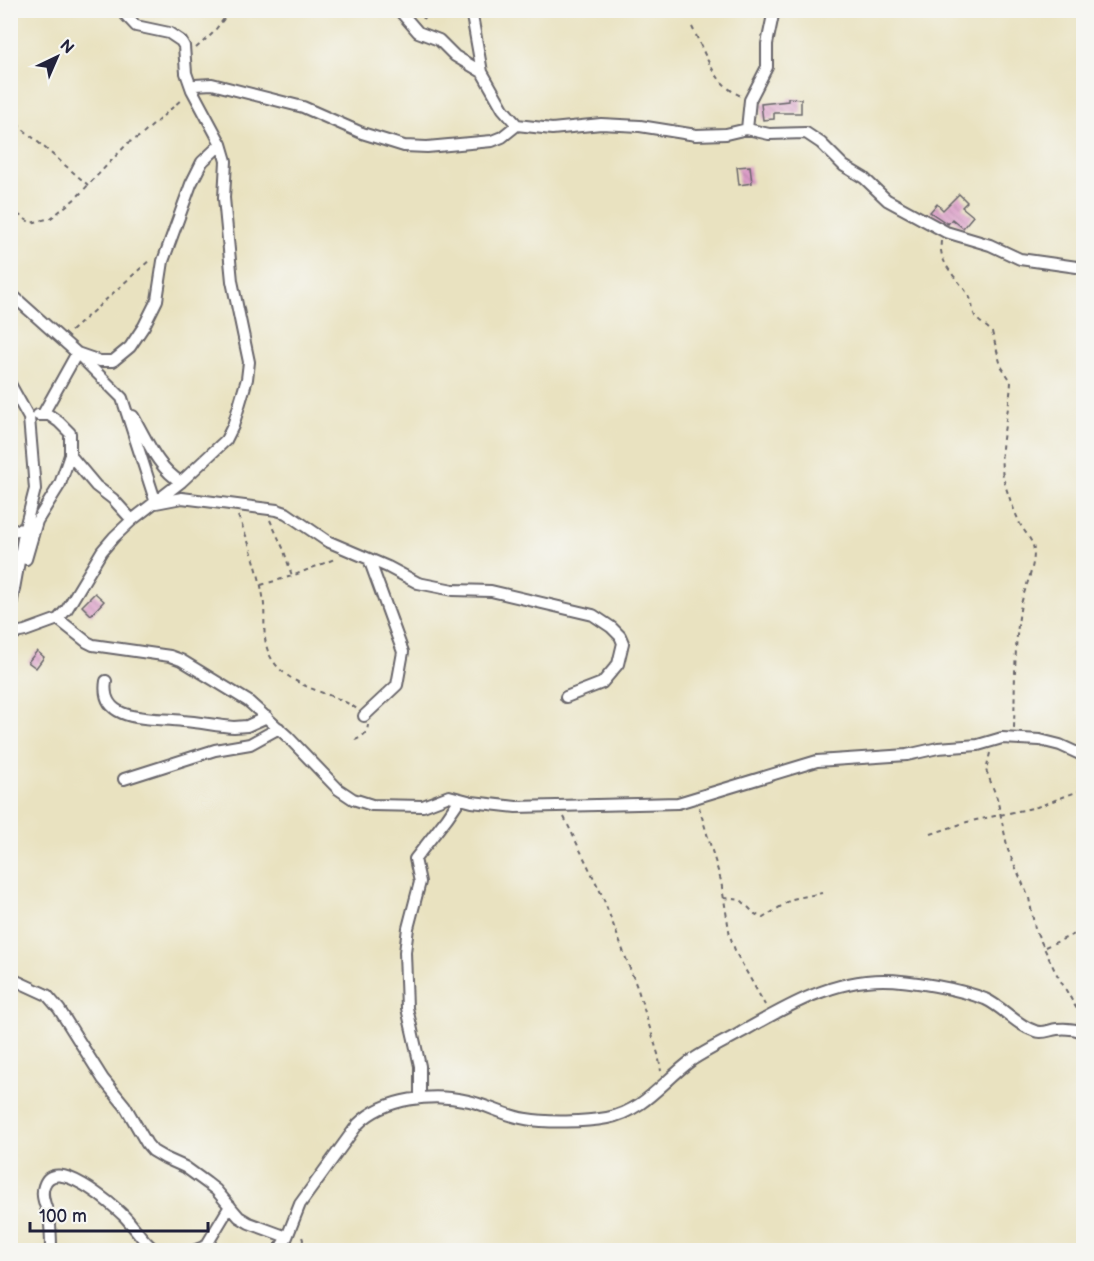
<svg xmlns="http://www.w3.org/2000/svg" width="1094" height="1261" font-family="'Balsamiq Sans',sans-serif">
	<style>
		.building { fill: url(#building-back-hatch) }
		.lines { fill: none; stroke-linecap: round; stroke-linejoin: round }
		.minor-casing { stroke: #68656a; stroke-width: 14 }
		.path { stroke: #68656a; stroke-width: 2; stroke-dasharray: 4.5 4.5; stroke-linecap: butt }
		.minor { stroke: #fff; stroke-width: 10 }
	</style>
	<defs>
		<pattern id="building-back-hatch" width="6" height="6" patternUnits="userSpaceOnUse" patternTransform="scale(1.5)"><rect width="6" height="6" fill="#dc9bc7"/><path d="M-1 5l2 2M0 0l6 6M5-1l2 2" fill="none" stroke="#b27ea3"/></pattern>
	</defs>
	<rect width="100%" height="100%" fill="#f6f6f2"/>
	<filter id="ink" filterUnits="userSpaceOnUse"><feTurbulence type="fractalNoise" baseFrequency=".0167" numOctaves="2"/><feDisplacementMap in="SourceGraphic" scale="12" xChannelSelector="R" yChannelSelector="G"/><feConvolveMatrix kernelMatrix="1 2 1 2 8 2 1 2 1" color-interpolation-filters="sRGB"/></filter>
	<filter id="wash" filterUnits="userSpaceOnUse"><feTurbulence type="fractalNoise" baseFrequency=".008" numOctaves="4" result="noise"/><feDisplacementMap in="SourceGraphic" scale="24" xChannelSelector="R" yChannelSelector="G"/><feGaussianBlur stdDeviation="1.35" result="paint"/><feColorMatrix in="noise" values="0 0 0 0 0 0 0 0 0 0 0 0 0 0 0 0 0 1.4 0 .05"/><feComposite in="paint" operator="in"/></filter>
	<g filter="url(#wash)">
		<rect width="100%" height="100%" fill="#e9e2c0"/>
		<g id="blocks">
			<path class="building" d="M788,98L801,99V113H774V119L763,120L761,104L788,101Z
				M750,166L752,183L739,185L737,167Z
				M959,194L967,202L962,207L973,216L963,228L952,219L948,224L930,212L937,204L943,210Z
				M95,593L104,601L91,615L82,606Z
				M37,651L44,657L36,668L28,662Z"/>
		</g>
	</g>
	<g filter="url(#ink)">
		<use href="#blocks" fill-opacity="0" stroke="#68656a" stroke-width="1.5"/>
		<g class="lines">
			<defs>
				<path id="minor" d="M121,10L136,26L169,33L181,41L184,46L186,73L192,90
					M399,10L418,32L439,40L455,56L482,72
					M471,10L482,72L503,109L517,125L552,129L601,124L640,126L696,135L726,134L747,129L769,134L806,133L821,143L844,166L864,178L887,200L946,232L990,245L1020,259L1084,268
					M747,129L750,100L767,67V44L774,10
					M10,293L77,353L122,398L156,503L182,498L277,510L286,513L327,541L388,567L418,583L453,590L491,591L593,615L611,627L620,636L623,643L618,664L602,683L566,697
					M10,384L29,418L35,489L25,528L10,611
					M43,414L77,353L100,361H113L130,347L144,326L157,300L163,261L191,184L202,162L221,144
					M38,415H49L59,422L70,433V455L96,486L113,499L132,520
					M133,416C146,438 158,469 181,482
					M10,532L25,528
					M26,559L37,521L60,484L70,455
					M58,619L87,642L93,645L170,656L181,660L248,701L288,737L338,789L353,799L372,805L423,806L449,796L472,802L516,807L678,803L817,761L907,755L938,748L978,745L1002,738L1040,740L1060,745L1084,756
					M10,634L25,631L58,619L67,609L102,551L114,537L132,520L181,482L226,440L233,426L247,379L249,362L232,281L224,198L226,161L221,144L192,90L195,85L212,84L303,107L362,133L404,146L427,147L492,141L502,137L517,125
					M106,681C99,725 155,717 183,721C200,722 217,726 234,727L247,726L267,717
					M364,716L397,685L403,652L369,559
					M124,779L215,750L250,744L279,728
					M10,978L47,995L59,1009L103,1079L125,1106L147,1144L153,1151L165,1158L185,1167L207,1183L216,1190L239,1217L249,1223L287,1237
					M420,1098V1066L407,1008L405,952L408,928L420,882L415,859L447,818L460,799
					M51,1250C51,1240 51,1228 49,1218C47,1207 40,1197 44,1186C54,1154 112,1204 124,1216C135,1227 142,1241 155,1250
					M196,1250L206,1246L230,1206
					M279,1250L287,1237L300,1204L358,1124C385,1097 434,1093 469,1101C489,1106 506,1116 526,1119C547,1123 585,1122 607,1118C644,1111 663,1081 692,1060C707,1050 724,1042 740,1033C784,1008 830,980 883,980C910,980 960,989 985,999C1003,1007 1016,1025 1035,1031C1043,1034 1049,1030 1057,1029C1066,1028 1075,1029 1084,1032"/>
			</defs>
			<use href="#minor" class="minor-casing"/>
			<path class="path" d="M423,19L430,10
				M692,27C705,52 713,84 741,96
				M196,48L212,34L231,10
				M10,118L88,185
				M10,209L31,223L51,218L76,198L128,143L142,135L183,98
				M941,241C938,266 959,278 970,298C973,304 972,311 975,316C979,323 987,326 992,332L1001,366L1011,381C1010,414 996,448 1004,481C1008,495 1014,510 1020,524C1025,533 1034,541 1034,552C1034,572 1023,590 1020,610C1014,649 1015,689 1014,729
				M71,331L151,259
				M238,516C248,539 257,566 262,591C269,621 255,648 283,672C307,692 334,693 357,709
				M270,520L283,548L292,576
				M261,585L292,576L337,558
				M355,740C362,737 367,734 368,725
				M990,753L986,770L997,798L1008,850L1029,898L1035,929L1055,971L1078,1011L1082,1021
				M699,807L721,881L730,936L736,953L765,1005
				M564,817L602,895L638,990L658,1054L661,1071
				M931,834L967,822L1037,807L1084,789
				M724,898L741,900L755,914L763,918L792,899L822,893
				M1045,947L1084,930
				M300,1250L303,1240L301,1233"/>
			<use href="#minor" class="minor"/>
		</g>
	</g>
	<rect width="1094" height="1261" fill="none" stroke="#f6f6f2" stroke-width="36"/>
	<g transform="translate(57 57) rotate(44)" stroke="#f6f6f2" stroke-width="4.5" paint-order="stroke">
	<path d="M0-4.5L10 22L0 15L-10 22Z" fill="#22223b"/>
	<text y="-9" font-size="16" font-weight="bold" text-anchor="middle" fill="#22223b">N</text>
	</g>
	<path d="M30 1222v9h178v-9" fill="none" stroke="#22223b" stroke-width="3"/>
	<text x="39" y="1222" font-size="18" fill="#22223b" stroke="#f6f6f2" stroke-width="4.5" paint-order="stroke">100 m</text>
</svg>
